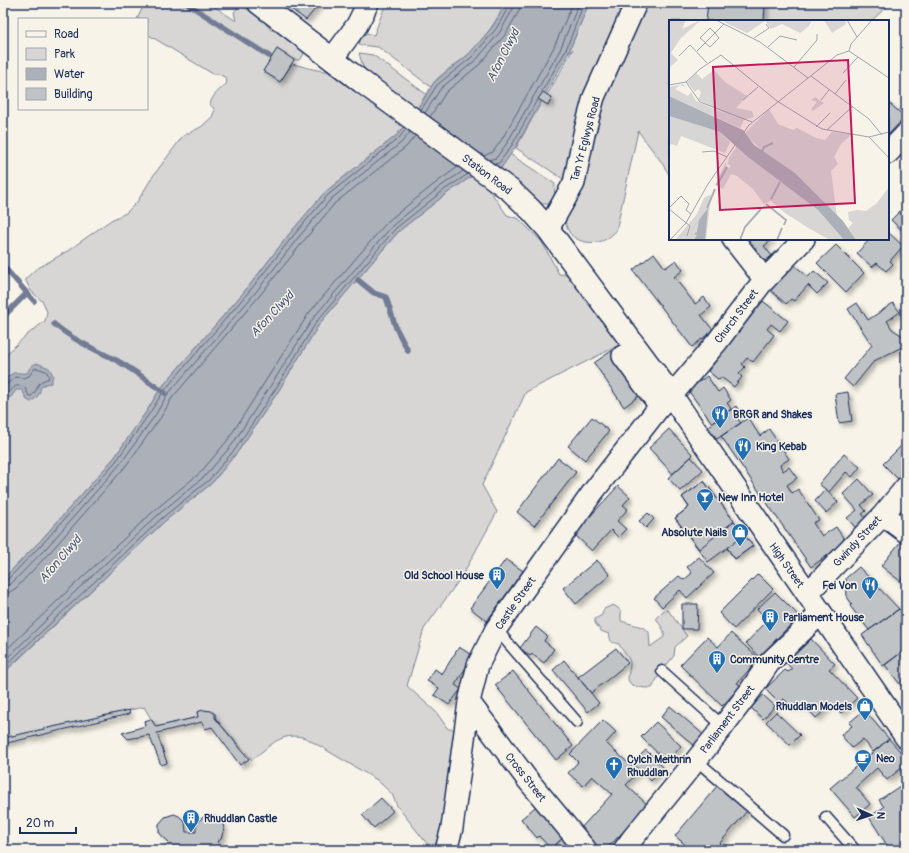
<svg xmlns="http://www.w3.org/2000/svg" width="909" height="853" font-family="Pangolin,sans-serif">
	<style>
		.green { fill: #d7d6d4; stroke: #798299 }
		.water { fill: #acb0b9; stroke: #727c95 }
		.lines { fill: none; stroke-linecap: round; stroke-linejoin: round }
		.shore { stroke: #556382; stroke-width: 1 }
		.stream { stroke: #727c95; stroke-width: 5.5 }
		.building { fill: #c0c3c5; stroke: #1b2f5e; filter: url(#shadow) }
		.lane-casing { stroke: #1b2f5e; stroke-width: 13 }
		.street-casing { stroke: #1b2f5e; stroke-width: 24 }
		.secondary-casing { stroke: #1b2f5e; stroke-width: 25 }
		.lane { stroke: #f7f3e8; stroke-width: 10 }
		.street { stroke: #f7f3e8; stroke-width: 21 }
		.secondary { stroke: #f7f3e8; stroke-width: 22 }
		.labels { text-anchor: middle; stroke-width: 3; stroke-linejoin: round; paint-order: stroke }
		.street-label { font-size: 11px; fill: #1b2f5e; stroke: #f7f3e8 }
		.poi-label { font-size: 11px; font-weight: bold; fill: #1b2f5e; stroke: #f7f3e8; text-anchor: start }
		.water-label { font-size: 12px; font-style: italic; fill: #465679; stroke: #f7f3e8 }
		.inset-river { fill: none; stroke: #acb0b9; stroke-width: 2 }
		.inset-road { fill: none; stroke: #9fa5b1; stroke-width: 1 }
		.view { fill: #c2185b; fill-opacity: 0.15; stroke: #c2185b; stroke-width: 2 }
		.inset-edge { fill: none; stroke: #1b2f5e; stroke-width: 2 }
	</style>
	<defs>
		<filter id="shadow"><feDropShadow dx="3.5" dy="3.5" stdDeviation="2" flood-color="#0004"/></filter>
	</defs>
	<rect width="100%" height="100%" fill="#f7f3e8"/>
	<filter id="ink" filterUnits="userSpaceOnUse"><feTurbulence type="fractalNoise" baseFrequency=".025" numOctaves="2"/><feDisplacementMap in="SourceGraphic" scale="8" xChannelSelector="R" yChannelSelector="G"/><feConvolveMatrix kernelMatrix="1 2 1 2 8 2 1 2 1" color-interpolation-filters="sRGB"/></filter>
	<g filter="url(#ink)">
		<path class="green" d="M145,3H209L236,21L234,12L238,7L242,6L262,19L271,30L280,32L304,49L303,56L299,60H294L277,49L263,71L280,82L292,64C304,66 315,71 327,71L404,126L397,135L325,192L290,233L249,286L160,389L148,409L114,458L41,540L3,579V357L28,334L45,321L47,312L43,302L31,291L25,279L35,270L69,250L111,220L126,213L137,202L153,176L183,136L201,127L212,117L215,110L210,104C213,94 220,90 227,83L226,78L219,74H213L147,34V19H137Z
			M386,3H506C496,21 485,39 469,54C457,65 440,72 431,87L378,47L359,45L362,32L374,35Z
			M589,3H630L597,75L584,111L596,105L606,99L600,93L643,3L890,4L871,21H670V176L660,160L638,131L616,231C607,240 600,244 586,242C558,237 565,209 566,188L563,191V179L516,148L542,101L548,105L552,98L547,95L573,49L568,54Z
			M359,53L373,55L426,94L416,110L369,74L363,67Z
			M510,154L555,184L554,200L549,204H542L499,171Z
			M472,176L485,184L507,215L519,219L542,242L559,274L572,275L623,343L526,392L482,485L497,512L462,576L424,629L407,686L436,712L448,729L460,730L441,850H432L397,806L392,794L377,780L306,738C281,731 271,745 252,760L215,718V714C209,709 204,710 197,712L198,717L156,727L144,707L3,738V674L165,521L212,483L239,450L279,390L320,323L399,231L446,194Z
			M613,605L618,608L621,611V621L642,627L649,632L650,647L664,637V631L656,618L663,611L668,610L687,636L675,647L674,656L660,673L652,688C645,688 629,688 628,679C628,673 630,668 630,663C629,656 621,650 619,644L611,642L609,634L601,631L595,623V619L602,615L604,609Z"/>
		<path class="water" d="M506,3H589L568,54L515,148L499,171L495,167L472,176L446,194L399,231L320,323L279,390L239,450L212,483L165,521L3,673V579L41,540L114,458L148,409L160,389L249,286L290,233L325,192L397,135L421,104L434,82L469,54L493,26Z
			M37,363L49,368L53,375L51,383L45,384L41,387C39,395 38,397 31,402L27,400L22,390H16L11,397L6,398L3,396C3,387 3,377 14,373C18,372 23,374 27,373L31,366Z"/>
		<g class="lines">
			<path class="shore" d="M542,91L565,52L584,3
				M421,110L437,85L472,57L496,29L509,6V3
				M425,113L441,88L476,60L500,32L513,9L514,3
				M430,117L446,92L480,64L505,35L519,11L520,3
				M483,156L493,152L502,139L554,47L573,3
				M489,160L496,158L507,143L560,50L579,3
				M494,164L499,163L512,145L537,100
				M3,385L7,384L15,377L23,378L29,376L34,369L37,368L46,371L49,376L48,379C34,382 40,390 31,396H29L25,388C16,383 14,387 9,393H3
				M3,582L7,580L44,542L117,460L151,411L163,392L252,288L293,236L328,195L399,138L406,129
				M3,587L11,584L48,546L121,463L156,414L167,395L256,292L297,239L331,199L402,142L410,132
				M3,593L10,592L16,588L52,550L125,467L161,417L172,398L260,295L302,243L335,203L406,147L415,136
				M3,653L75,584L155,510L201,472L227,441L309,313L388,221L437,182L458,167
				M3,662L79,588L159,514L205,476L232,445L271,385L314,317L393,225L441,186L463,171
				M3,668L162,518L209,480L236,448L276,388L317,321L396,228L444,190L468,174"/>
			<path class="stream" d="M186,3L269,56
				M5,268L34,301
				M358,280L374,293L386,297L396,328L408,351
				M3,317L27,293
				M54,324C73,340 94,349 116,360C134,370 149,382 165,393"/>
		</g>
		<path class="building" d="M283,3H320L306,20Z
			M708,3H765L764,21H706Z
			M277,49L294,60L280,82L263,71Z
			M543,92L552,98L548,105L538,99Z
			M888,102L905,117L888,135Z
			M906,205V234L891,220Z
			M888,232L903,246L890,261L893,264L886,271L877,263L872,267L857,253L870,239H888Z
			M740,239H771L772,240L764,246L772,256L759,265Z
			M836,245L864,273L846,292L817,263Z
			M654,253L665,268L676,260L683,270L674,277L695,304L704,297L711,307L701,315L713,330L692,347L633,270Z
			M791,262L808,277L814,271L828,283L817,294L808,285L794,301L791,299L786,304L768,288Z
			M763,301L788,321L780,331L771,324L767,329L774,335L753,362L747,358L742,364L745,367L739,374L742,377L734,387L721,377L719,380L708,371Z
			M857,303L868,320L893,303L900,312L887,321L892,329L906,338V345L874,361L853,387L844,379L872,345L848,309Z
			M614,349L644,392L624,407L594,363Z
			M707,376L718,392L723,388L731,400L727,403L731,409L712,423L688,390Z
			M848,392L852,421L839,423L835,394Z
			M736,406L741,413L736,417L741,423L717,439L708,427Z
			M592,417L609,431L585,460L568,446Z
			M748,418L760,436L769,429L789,459L780,465L783,471L789,467L797,478L787,485L792,493L798,489L819,520L813,523L822,536L836,527L846,542L811,567L721,436Z
			M669,429L693,455L673,474L649,448Z
			M906,441V474L900,481L883,464Z
			M844,454L860,467L852,477L846,472L829,492L819,484Z
			M691,457L703,470L680,491L668,478Z
			M558,458L576,472L534,526L517,512Z
			M859,479L873,495L861,505L866,511L862,514L867,520L856,528L847,518L857,510L843,494Z
			M704,481L753,546L735,559L727,548L708,562L675,518L689,507L682,497Z
			M704,481L734,521L699,549L675,518L689,507L682,497Z
			M618,486L630,497L623,505L628,509L617,521L626,529L618,537L611,530L592,551L574,534Z
			M826,489L838,502L826,513L815,501Z
			M648,513L654,519L646,528L639,521Z
			M744,534L753,546L735,559L727,548Z
			M901,541L906,544V573L900,581L881,566Z
			M699,557L714,573L687,598L680,590L662,607L654,598L679,576L684,580L692,573L687,567Z
			M506,559L523,571L487,621L470,608Z
			M597,560L610,575L576,604L563,588Z
			M859,567L899,609L869,630L850,606L852,604L847,597L846,578Z
			M758,574L773,589L734,629L719,613Z
			M775,592L799,616L759,657L746,643L768,620L757,609Z
			M682,604H698L697,629H682Z
			M899,609L906,615V649L883,666L862,635Z
			M536,627L547,636L544,641L554,649L544,663L532,654L530,656L520,648Z
			M731,633L759,659L737,683L741,686L722,706L680,665L707,637L718,647Z
			M811,639L835,664L829,669L857,698L841,713L832,704L816,718L804,705L801,708L797,704L793,708L784,699L779,703L765,689L785,670L788,672L792,669L786,663Z
			M459,647L473,656L455,685L461,689L449,705L434,695L439,688L427,681L435,669L442,674Z
			M616,648L628,663L591,693L578,677Z
			M906,649V692L885,665Z
			M564,660L599,703L588,712L553,670Z
			M513,671L573,746L556,760L495,685Z
			M763,695L775,706L763,719L751,708Z
			M670,706L705,736L696,747L661,717Z
			M130,710L129,714L3,744V738Z
			M203,710L211,711L215,714V718L249,759L240,765L212,727L205,729L202,722L157,733L167,763L161,765L149,735L128,739L122,733L145,726L144,721L151,719L156,727L198,717L197,712Z
			M864,710L889,739L873,752L863,739L852,748L841,735L852,726L849,723Z
			M776,712L800,735L790,745L766,722Z
			M603,720L616,732L606,743L638,772L626,785L648,805L606,850H601L579,830L612,794L592,776L583,786L568,773L578,762L570,754Z
			M656,722L681,746L667,762L641,737Z
			M889,739L906,758V764L887,780L877,768L856,787L870,804L855,817L830,788Z
			M646,750L664,768L651,781L632,763Z
			M717,786L747,811L714,850H692L675,836Z
			M900,786L906,796V850H890L869,817L884,807L879,800Z
			M381,798L393,811L374,828L362,815Z
			M540,803L566,835L551,849L539,836L537,838L521,819Z
			M174,814L179,816L185,822L186,832H196V824L203,817L212,815L217,817L223,824L224,829L221,839L217,842L225,850L177,849L176,850H161L169,842L162,836L159,832V824L165,817Z
			M566,835L580,850H549L551,849Z"/>
		<g class="lines">
			<defs>
				<path id="lane" d="M496,629L577,722
					M662,671L723,726
					M696,760L783,835
					M826,817L855,850"/>
				<path id="street" d="M332,59L357,25L368,3
					M888,153L906,134
					M548,229L574,183L584,134L594,97L636,3
					M733,239L765,280
					M623,356L660,406
					M671,396L717,342L761,284L804,239
					M883,515L906,532
					M807,594L883,515L906,487
					M469,702L527,779L586,850
					M446,850L452,828L469,702L478,665L496,629L593,492L657,410L669,392
					M624,850L632,839L715,737L750,691L769,663L821,613"/>
				<path id="secondary" d="M259,3L362,82L510,190L531,210L548,229L669,392L906,737"/>
			</defs>
			<use href="#lane" class="lane-casing"/>
			<use href="#street" class="street-casing"/>
			<use href="#secondary" class="secondary-casing"/>
			<use href="#lane" class="lane"/>
			<use href="#street" class="street"/>
			<use href="#secondary" class="secondary"/>
		</g>
	</g>
	<defs>
		<symbol id="restaurant-pin" viewBox="-11 -11 22 30"><path d="M0 17L-7.5 6A9.5 9.5 0 1 1 7.5 6Z" fill="#1f6fb2" stroke="#f7f3e8"/><path d="M-5-6h1v4h1v-4h1v4h1v-4h1v5L-1.5 .5V6h-2V.5L-5-1ZM5-6V6H3V1.5H1.5Q1.5-4 5-6Z" fill="#fff"/></symbol>
		<symbol id="bar-pin" viewBox="-11 -11 22 30"><path d="M0 17L-7.5 6A9.5 9.5 0 1 1 7.5 6Z" fill="#1f6fb2" stroke="#f7f3e8"/><path d="M-6-5H6L.8 .8V4.5H3.5V6h-7V4.5H-.8V.8Z" fill="#fff"/></symbol>
		<symbol id="shop-pin" viewBox="-11 -11 22 30"><path d="M0 17L-7.5 6A9.5 9.5 0 1 1 7.5 6Z" fill="#1f6fb2" stroke="#f7f3e8"/><path d="M-5-2.5h2.3a2.7 3.5 0 0 1 5.4 0H5L5.5 6h-11ZM-1.5-2.5h3a1.5 2.3 0 0 0-3 0Z" fill="#fff"/></symbol>
		<symbol id="building-pin" viewBox="-11 -11 22 30"><path d="M0 17L-7.5 6A9.5 9.5 0 1 1 7.5 6Z" fill="#1f6fb2" stroke="#f7f3e8"/><path d="M-4-6H4V6H1V3H-1V6H-4ZM-2.5-4.3h1.7v1.8h-1.7ZM.8-4.3h1.7v1.8H.8ZM-2.5-1h1.7V.8h-1.7ZM.8-1h1.7V.8H.8Z" fill="#fff"/></symbol>
		<symbol id="cafe-pin" viewBox="-11 -11 22 30"><path d="M0 17L-7.5 6A9.5 9.5 0 1 1 7.5 6Z" fill="#1f6fb2" stroke="#f7f3e8"/><path d="M-5.5-4.5H6V0H3Q3 3.5 0 3.5H-2.5Q-5.5 3.5-5.5 0ZM3-3.2v2h1.7v-2ZM-6 4.5H4V6H-6Z" fill="#fff"/></symbol>
		<symbol id="church-pin" viewBox="-11 -11 22 30"><path d="M0 17L-7.5 6A9.5 9.5 0 1 1 7.5 6Z" fill="#1f6fb2" stroke="#f7f3e8"/><path d="M-1.2-6h2.4v3.5h3.3v2.4h-3.3V6h-2.4V-.1h-3.3v-2.4h3.3Z" fill="#fff"/></symbol>
	</defs>
	<g fill-rule="evenodd">
		<use href="#restaurant-pin" x="710" y="404" width="20" height="27"/>
		<use href="#restaurant-pin" x="733" y="436" width="20" height="27"/>
		<use href="#bar-pin" x="695" y="487" width="20" height="27"/>
		<use href="#shop-pin" x="730" y="522" width="20" height="27"/>
		<use href="#building-pin" x="487" y="565" width="20" height="27"/>
		<use href="#restaurant-pin" x="860" y="575" width="20" height="27"/>
		<use href="#building-pin" x="760" y="607" width="20" height="27"/>
		<use href="#building-pin" x="707" y="649" width="20" height="27"/>
		<use href="#shop-pin" x="855" y="696" width="20" height="27"/>
		<use href="#cafe-pin" x="853" y="748" width="20" height="27"/>
		<use href="#church-pin" x="604" y="755" width="20" height="27"/>
		<use href="#building-pin" x="181" y="808" width="20" height="27"/>
	</g>
	<g class="labels">
		<g class="street-label">
			<text transform="translate(585 139) rotate(-75)" y="4">Tan Yr Eglwys Road</text>
			<text transform="translate(487 174) rotate(37)" y="4">Station Road</text>
			<text transform="translate(736 316) rotate(-53)" y="4">Church Street</text>
			<text transform="translate(857 541) rotate(-47)" y="4">Gwindy Street</text>
			<text transform="translate(787 565) rotate(55)" y="4">High Street</text>
			<text transform="translate(515 603) rotate(-55)" y="4">Castle Street</text>
			<text transform="translate(727 719) rotate(-53)" y="4">Parliament Street</text>
			<text transform="translate(526 777) rotate(52)" y="4">Cross Street</text>
		</g>
		<g class="poi-label">
			<text x="733" y="418">BRGR and Shakes</text>
			<text x="756" y="450">King Kebab</text>
			<text x="718" y="501">New Inn Hotel</text>
			<text x="727" y="536" text-anchor="end">Absolute Nails</text>
			<text x="484" y="579" text-anchor="end">Old School House</text>
			<text x="857" y="589" text-anchor="end">Fei Von</text>
			<text x="783" y="621">Parliament House</text>
			<text x="730" y="663">Community Centre</text>
			<text x="852" y="710" text-anchor="end">Rhuddlan Models</text>
			<text x="876" y="762">Neo</text>
			<text x="627" y="763">Cylch Meithrin<tspan x="627" dy="13">Rhuddlan</tspan></text>
			<text x="204" y="822">Rhuddlan Castle</text>
		</g>
		<g class="water-label">
			<text transform="translate(503 55) rotate(-63)" y="4">Afon Clwyd</text>
			<text transform="translate(272 314) rotate(-47)" y="4">Afon Clwyd</text>
			<text transform="translate(60 559) rotate(-49)" y="4">Afon Clwyd</text>
		</g>
	</g>
	<g transform="translate(669 20)">
		<rect width="220" height="220" fill="#f7f3e8"/>
		<path d="M0,0H17L13,9L32,0L11,19L2,33L9,40L0,48ZM58,0H143L140,6L131,13L113,4L102,9L96,1L78,13L55,2ZM155,0H176L177,4L163,13ZM45,50L56,62L78,76L67,88L83,91L85,97L75,100L71,108L0,76V67L14,64L16,67L11,65L6,69L19,76L22,72L27,81L64,97L29,80L32,72L29,69L26,72L18,62L27,53L33,59ZM146,77L155,83L144,91L142,89L148,82L142,80ZM100,89L109,104L124,110L128,108L147,118L156,120L163,112L183,114L172,124L165,137L169,144L162,151L168,196L126,153L100,137L75,114ZM0,96L51,112L61,122L56,133L12,116L8,126L2,124L0,127ZM68,126L149,190L175,220H161L141,209L116,193L102,181L95,184L84,169L68,156L62,154L54,169L46,165L57,142V146L60,148L62,146L59,144L60,138ZM220,167V220H187L179,208L184,203L180,200L179,192L188,190L197,191L208,183ZM40,175L42,176L37,220H6L28,194L35,178Z" fill="#d7d6d4"/>
		<path d="M0,76L74,110L85,125L126,153L174,201L187,220H175L149,190L79,137L51,112L0,96ZM39,188L36,220H25L28,215L25,214L28,212L30,200Z" fill="#acb0b9"/>
		<path class="inset-river" d="M93,132L95,127L104,123M48,165L58,147M102,179L111,162M97,184L117,200L115,205M38,188L46,169M71,220L76,207L92,189M108,220L113,208"/>
		<path class="inset-road" d="M47,0L91,22L139,58M178,0L188,17M85,18L100,8L97,4M36,23L41,27L50,18L46,13M37,23L31,18L41,8L46,13M99,27L111,16L128,20M28,31L55,4M180,31L220,58M10,36L21,25L38,43M125,47L148,20V14M174,53L189,37M142,56L200,99L213,115M17,62L31,49L52,35L108,81M17,62L31,82L83,102M0,65L17,62M166,74L177,60M74,80L89,67M152,80L160,70M108,81L153,109L200,117L220,112M147,107L161,93M158,110L184,86M200,117L220,138M33,132L45,131L58,137M0,188L12,176L20,184L17,190L22,194M0,189L21,206L18,216M1,220L17,203L39,164L80,105L168,35L180,31L182,24L203,0"/>
		<path class="view" d="M179,40L186,183L51,190L44,47Z"/>
		<rect width="220" height="220" class="inset-edge"/>
	</g>
	<rect width="909" height="853" fill="none" stroke="#f7f3e8" stroke-width="16"/>
	<rect x="8" y="8" width="893" height="837" fill="none" stroke="#1b2f5e" stroke-width="1.5" filter="url(#ink)"/>
	<rect x="18" y="18" width="130" height="92" fill="#f7f3e8" stroke="#9fa5b1"/>
	<rect x="26" y="31" width="20" height="6" fill="#f7f3e8" stroke="#9fa5b1"/>
	<text x="54" y="38" font-size="12" fill="#1b2f5e">Road</text>
	<rect x="26" y="48" width="20" height="12" fill="#d7d6d4" stroke="#9fa5b1"/>
	<text x="54" y="58" font-size="12" fill="#1b2f5e">Park</text>
	<rect x="26" y="68" width="20" height="12" fill="#acb0b9" stroke="#9fa5b1"/>
	<text x="54" y="78" font-size="12" fill="#1b2f5e">Water</text>
	<rect x="26" y="88" width="20" height="12" fill="#c0c3c5" stroke="#9fa5b1"/>
	<text x="54" y="98" font-size="12" fill="#1b2f5e">Building</text>
	<g transform="translate(871 815) rotate(93)" stroke="#f7f3e8" stroke-width="3" paint-order="stroke">
	<path d="M0-3L7 15L0 10L-7 15Z" fill="#1b2f5e"/>
	<text y="-6" font-size="11" font-weight="bold" text-anchor="middle" fill="#1b2f5e">N</text>
	</g>
	<path d="M20 827v6h56v-6" fill="none" stroke="#1b2f5e" stroke-width="2"/>
	<text x="26" y="827" font-size="12" fill="#1b2f5e" stroke="#f7f3e8" stroke-width="3" paint-order="stroke">20 m</text>
</svg>
